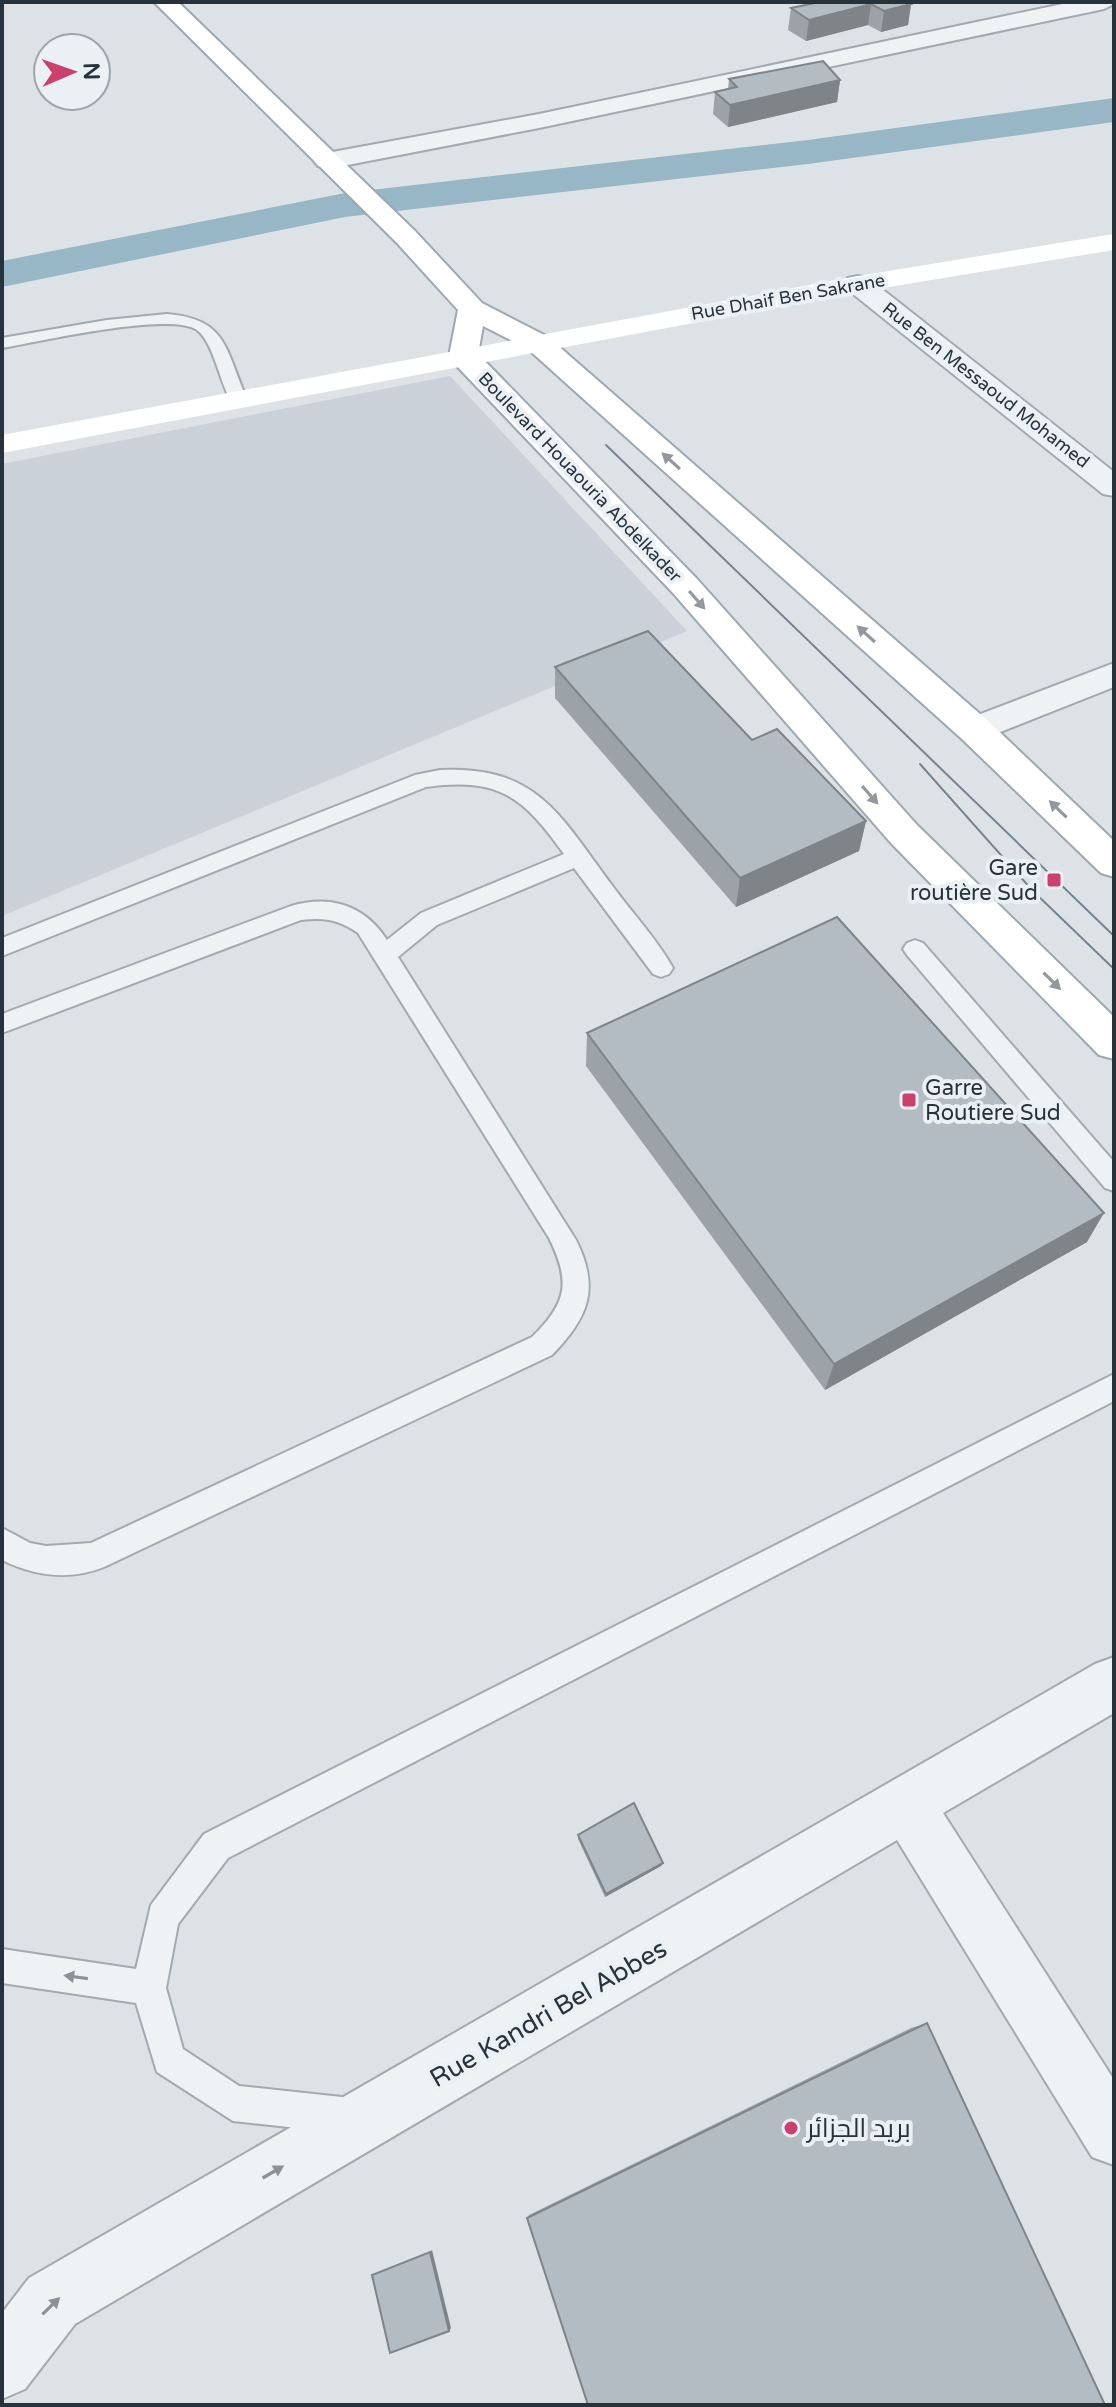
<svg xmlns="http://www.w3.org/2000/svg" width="1116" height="2407" font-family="'Varela Round',Cairo,sans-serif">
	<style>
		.built { fill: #cad1d8 }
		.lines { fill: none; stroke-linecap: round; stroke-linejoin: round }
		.canal { fill: #97b6c6; fill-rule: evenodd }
		.service-casing { stroke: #a2aab0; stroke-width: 4 }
		.minor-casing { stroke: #a2aab0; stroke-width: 4 }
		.primary-casing { stroke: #9ca8b2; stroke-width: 4 }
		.service { fill: #eff2f5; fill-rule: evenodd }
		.minor { fill: #eff2f5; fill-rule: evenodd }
		.secondary { fill: #fff; fill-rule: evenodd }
		.primary { fill: #fff; fill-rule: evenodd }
		.tram { stroke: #768490; stroke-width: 2 }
		.wall { fill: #9ba2a8 }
		.shaded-wall { fill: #7e8488 }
		.building { fill: #b4bcc3; stroke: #7e8488; stroke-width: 2 }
		.oneway { fill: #92989e }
		.oneway2 { fill: #8a9298 }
		.poi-dot { fill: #cc416c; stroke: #ebf0f4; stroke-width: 3 }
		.labels { text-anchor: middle; stroke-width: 8; stroke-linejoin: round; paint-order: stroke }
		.far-street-label { font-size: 18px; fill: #26323c; stroke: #ebf0f4 }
		.poi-label { font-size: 22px; fill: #26323c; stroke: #ebf0f4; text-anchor: end }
		.near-street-label { font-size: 26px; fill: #26323c; stroke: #ebf0f4 }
		.near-poi-label { font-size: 26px; fill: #26323c; stroke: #ebf0f4; text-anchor: start }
	</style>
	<rect width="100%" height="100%" fill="#dce2e6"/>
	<path class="built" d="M450,376L687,631L2,916V464Z"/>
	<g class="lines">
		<path class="canal" d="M1114,98V122L808,164L345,217L2,287V261L345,193L808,140Z"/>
		<defs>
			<path id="service" d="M167,314C228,319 225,350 247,399L244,403H232C220,384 214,343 197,330C171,311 37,342 2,348V338L107,320Z
				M440,770C539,765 561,818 614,888C633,914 657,939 673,968L669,974L661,977L653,974L574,868L437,925L398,957L576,1240C600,1288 589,1317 552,1355L104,1567C69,1581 35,1576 2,1560V1528L30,1543L46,1546L91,1543L532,1337C567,1303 571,1282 549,1238L358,933C340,920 324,917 301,920L2,1033V1014L291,906C331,894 365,906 387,940L421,913L564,854C523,797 500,777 426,787L2,956V938L415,775Z
				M915,940L923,943L1114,1162V1191L1105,1188L907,955L903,949L907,943Z
				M1114,1374V1401L228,1858L178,1924L166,1988L183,2049L239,2086L351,2098L364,2103L369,2116L364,2129L351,2134L233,2121L157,2072L136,2003L2,1983V1949L136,1969L151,1905L204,1834Z"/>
			<path id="minor" d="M1072,2L1114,4L1104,9L539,128L327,169L318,166L314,161L318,156L327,153L539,114Z
				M858,276L868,278L1114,472V496L1103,494L848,290L844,284L848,278Z
				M1114,663V687L975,742L962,739L957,730L962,721Z
				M1114,1657V1713L943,1813L1114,2080V2165L1092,2157L897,1840L75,2324L25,2389L2,2399V2313L29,2278L1095,1664Z"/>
			<path id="primary" d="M154,2H178L415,231L482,303L548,337L988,721L1114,841V877L1101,873L962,739L528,349L483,326L478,354L697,579L917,825L1114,1017V1059L1099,1055L891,843L673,593L453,362L449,356L458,310L397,243Z"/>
		</defs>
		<use href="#service" class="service-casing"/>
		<use href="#minor" class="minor-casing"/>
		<use href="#primary" class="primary-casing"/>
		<use href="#service" class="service"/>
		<use href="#minor" class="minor"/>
		<path class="secondary" d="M1114,234V250L858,292L2,453V435L858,276Z"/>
		<use href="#primary" class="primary"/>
		<path class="tram" d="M606,445L1114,936
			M920,764L1033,891L1114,969"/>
	</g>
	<path class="wall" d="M820,2H908L911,4L908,25L881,32L868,25L806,41L788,30L791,8Z
		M729,79L840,80L837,102L728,127L713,114L715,92L728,89Z
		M555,667L752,740L866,821L859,851L736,907L555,698Z
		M587,1033L1087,1242L825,1390L586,1066Z
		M578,1835L663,1863L661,1866L605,1897L578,1839Z
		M927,2023L527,2218L529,2215L911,2028Z"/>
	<path class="shaded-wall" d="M871,4L868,25L806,41L809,20Z
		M911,4L908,25L881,32L884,11Z
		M840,80L837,102L728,127L730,105Z
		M866,821L859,851L736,907L740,878Z
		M1104,1213L1087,1242L825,1390L834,1364Z
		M663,1863L661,1866L605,1897L606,1894Z
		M432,2250L451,2328L449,2331L430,2252Z"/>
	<path class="building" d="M820,2H908L911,4L884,11L871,4L809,20L791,8Z
		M823,61L840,80L730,105L715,92L737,87L729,79Z
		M648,631L752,740L777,729L866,821L740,878L555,667Z
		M837,917L1104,1213L834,1364L587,1033Z
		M634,1803L663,1863L606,1894L578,1835Z
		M927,2023L1105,2405H588L527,2218Z
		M430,2252L449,2331L390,2353L372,2275Z"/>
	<defs><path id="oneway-solid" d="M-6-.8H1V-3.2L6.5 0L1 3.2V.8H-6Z" transform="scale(2)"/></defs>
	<g class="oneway">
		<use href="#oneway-solid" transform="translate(671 461) rotate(-138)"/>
		<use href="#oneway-solid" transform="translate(697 600) rotate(49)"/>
		<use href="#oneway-solid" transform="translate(866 634) rotate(-138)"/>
		<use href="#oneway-solid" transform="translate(870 795) rotate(49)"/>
		<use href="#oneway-solid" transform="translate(1058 809) rotate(-136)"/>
		<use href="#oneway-solid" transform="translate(1052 981) rotate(45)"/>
	</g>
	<g class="oneway2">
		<use href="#oneway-solid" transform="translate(76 1977) rotate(-172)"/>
		<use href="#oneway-solid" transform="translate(273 2172) rotate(-30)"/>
		<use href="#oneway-solid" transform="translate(51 2306) rotate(-44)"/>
	</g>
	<g class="poi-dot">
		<rect x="1046" y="872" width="16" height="16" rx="4"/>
		<rect x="901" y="1092" width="16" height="16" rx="4"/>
		<circle cx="791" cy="2128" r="8"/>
	</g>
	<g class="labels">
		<g class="far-street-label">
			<text transform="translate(788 297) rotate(-10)" y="6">Rue Dhaif Ben Sakrane</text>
			<text transform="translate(986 385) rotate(38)" y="6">Rue Ben Messaoud Mohamed</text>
			<text transform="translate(580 477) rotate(46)" y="6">Boulevard Houaouria Abdelkader</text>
		</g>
		<g class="poi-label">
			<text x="1038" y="875">Gare<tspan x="1038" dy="25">routière Sud</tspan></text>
			<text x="925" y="1095" text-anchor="start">Garre<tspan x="925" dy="25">Routiere Sud</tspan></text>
		</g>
		<g class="near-street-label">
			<text transform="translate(548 2013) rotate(-30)" y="9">Rue Kandri Bel Abbes</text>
		</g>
		<g class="near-poi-label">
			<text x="807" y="2137">بريد الجزائر</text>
		</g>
	</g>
	<rect width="1116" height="2407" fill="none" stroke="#26323c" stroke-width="8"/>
	<g transform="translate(72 72) rotate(88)"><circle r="38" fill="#ebf0f4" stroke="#9ca4aa" stroke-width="2"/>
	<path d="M0-6L14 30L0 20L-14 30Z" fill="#cc416c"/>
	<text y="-12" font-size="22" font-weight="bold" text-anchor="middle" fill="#26323c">N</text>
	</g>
</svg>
